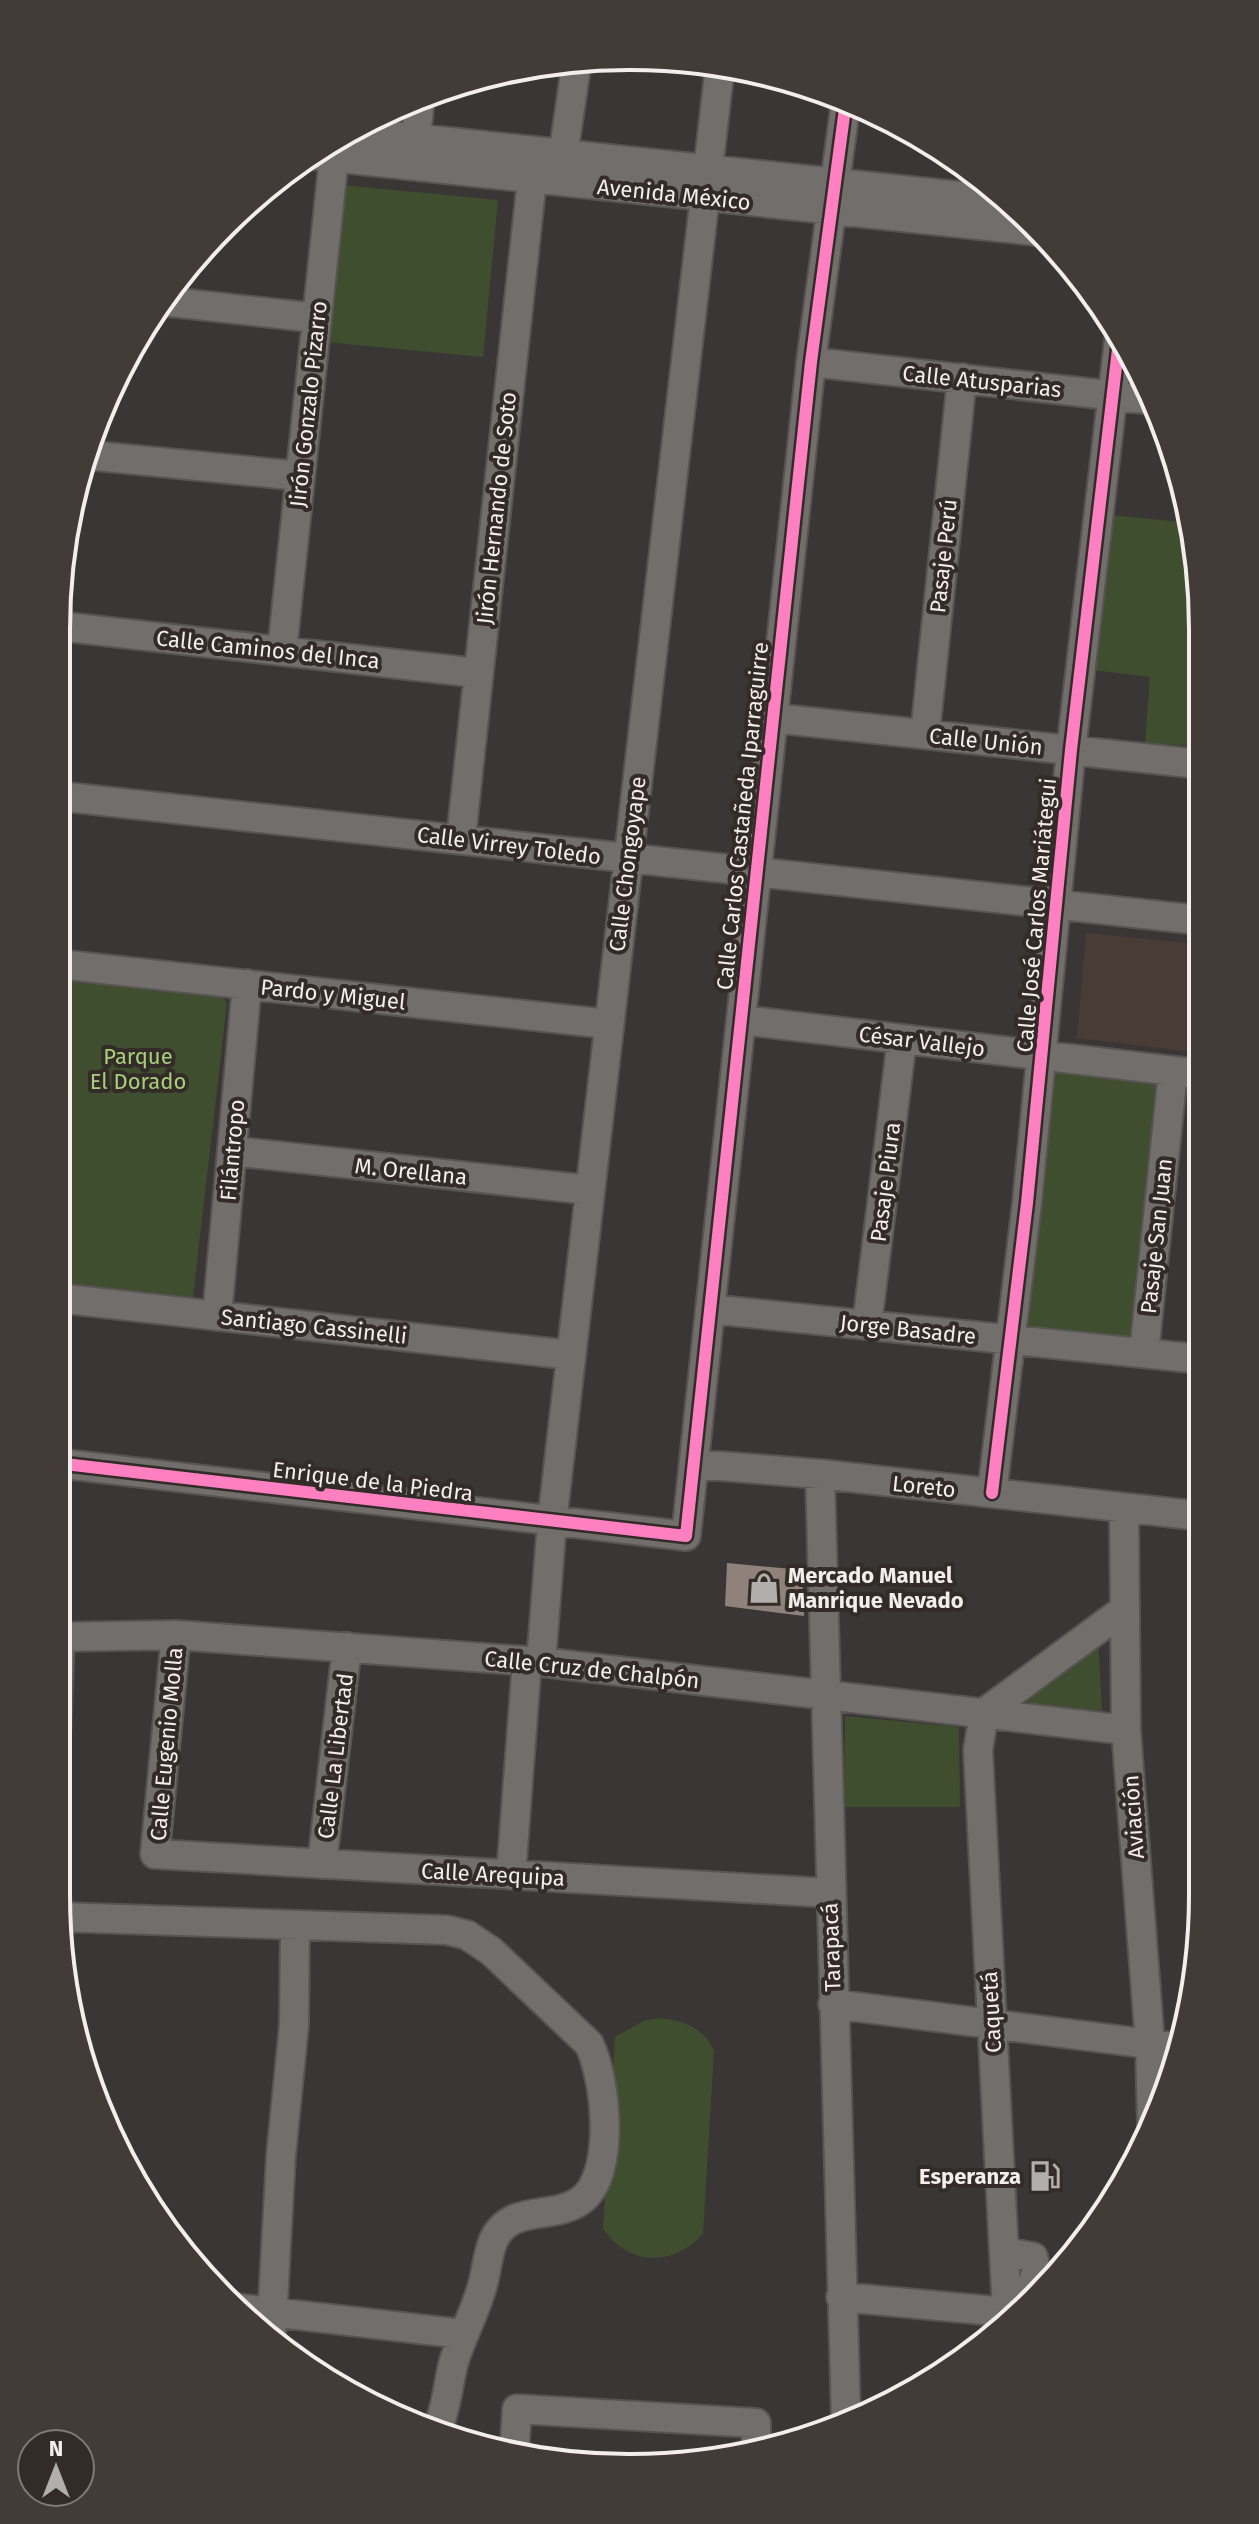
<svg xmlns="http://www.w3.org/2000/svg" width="1259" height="2524" font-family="'Fira Sans',sans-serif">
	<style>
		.built { fill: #493b36 }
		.green { fill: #3f4e2e }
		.building { fill: #90817b }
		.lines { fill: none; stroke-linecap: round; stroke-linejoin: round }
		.minor-casing { stroke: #585453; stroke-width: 32 }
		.minor { stroke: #716e6c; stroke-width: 28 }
		.cycleway-casing { stroke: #332b28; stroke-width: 17 }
		.cycleway { stroke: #ff80c0; stroke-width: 12 }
		.labels { text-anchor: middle; stroke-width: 8; stroke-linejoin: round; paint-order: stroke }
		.street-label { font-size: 22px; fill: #f3eeeb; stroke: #332b28 }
		.park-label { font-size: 22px; fill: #a7cf7b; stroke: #332b28 }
		.poi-label { font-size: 22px; font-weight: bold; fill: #f3eeeb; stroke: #332b28; text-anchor: start }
		.rim { fill: none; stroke: #f3eeeb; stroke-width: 4 }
	</style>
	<rect width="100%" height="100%" fill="#3a3635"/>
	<path class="built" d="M1086,933L1199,944V1053L1077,1038Z"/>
	<path class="green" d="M342,185L498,200L483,357L326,342Z
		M1111,515L1189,523L1198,555L1196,746L1145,743L1150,677L1094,670Z
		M57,977L222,996L227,1003L193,1297L57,1283Z
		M1052,1065L1169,1078L1142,1345L1021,1332Z
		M1098,1636L1102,1711L1018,1704Z
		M845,1716L959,1727L960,1807H844Z
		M660,2018C682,2020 705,2028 714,2051L703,2234C673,2267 629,2266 603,2229L615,2037L643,2021Z"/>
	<path class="building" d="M727,1563L802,1570L804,1616L725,1606Z"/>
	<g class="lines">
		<defs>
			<path id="minor" d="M346,131L1006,201
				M416,139L420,98
				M312,155L1035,231
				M563,156L577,60
				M161,301L317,318
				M811,362L1153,400
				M86,455L300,476
				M57,626L478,673
				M282,651L334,157
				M773,718L1199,764
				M925,734L962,378
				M57,796L1199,920
				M461,838L532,179
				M57,964L608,1024
				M741,1020L1200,1074
				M232,1151L590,1190
				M57,1298L571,1355
				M710,1309L1200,1359
				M217,1316L247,984
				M867,1325L902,1039
				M1144,1353L1173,1071
				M56,1463L686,1536L811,362L846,101
				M694,1464L820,1474L1201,1516
				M820,1474L846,2420
				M992,1493L1027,1203L1071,750L1119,341
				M1124,1508L1126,1730L1150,2044L1152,2127
				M176,1635L155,1854L830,1893
				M56,1637L176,1635L541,1662L1126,1730
				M541,1662L552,1522L720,66
				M56,1736L60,1636
				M322,1864L347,1647
				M511,1875L527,1661
				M60,1917L447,1930L467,1935L491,1951L589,2044C606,2078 617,2176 580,2201C553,2220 511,2204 494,2239C487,2254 487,2271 482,2287C475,2312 462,2336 454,2361C448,2383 447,2407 438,2427
				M833,2004L1182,2048
				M1004,2252L1033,2257L1034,2261
				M841,2297L1017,2313
				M1027,2305L1034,2278
				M235,2308L463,2334
				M1007,2311L978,1750L984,1713L1125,1609
				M271,2339L281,2155L294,2025L295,1926
				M514,2456L517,2409L756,2423V2447"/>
		</defs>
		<use href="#minor" class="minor-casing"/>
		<use href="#minor" class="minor"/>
		<defs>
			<path id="cycleway" d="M56,1463L686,1536L811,362L846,101
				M992,1493L1027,1203L1071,750L1119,341"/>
		</defs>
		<use href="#cycleway" class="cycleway-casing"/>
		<use href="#cycleway" class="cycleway"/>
	</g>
	<defs>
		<symbol id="shop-bare" viewBox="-9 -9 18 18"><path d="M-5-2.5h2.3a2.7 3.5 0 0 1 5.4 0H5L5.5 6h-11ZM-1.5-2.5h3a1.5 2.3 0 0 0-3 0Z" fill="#b2aeab" stroke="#332b28" stroke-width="2.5" paint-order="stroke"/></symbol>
		<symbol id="fuel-bare" viewBox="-9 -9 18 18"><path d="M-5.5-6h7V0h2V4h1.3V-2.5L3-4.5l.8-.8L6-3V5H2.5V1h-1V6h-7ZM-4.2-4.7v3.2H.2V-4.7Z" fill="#b2aeab" stroke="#332b28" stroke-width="2.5" paint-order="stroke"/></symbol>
	</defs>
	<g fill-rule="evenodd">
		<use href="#shop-bare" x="742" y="1566" width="44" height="44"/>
		<use href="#fuel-bare" x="1023" y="2154" width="44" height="44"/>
	</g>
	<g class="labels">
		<g class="street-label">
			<text transform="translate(674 194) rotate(6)" y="8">Avenida México</text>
			<text transform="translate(982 381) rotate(6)" y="8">Calle Atusparias</text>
			<text transform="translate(308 404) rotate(-84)" y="8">Jirón Gonzalo Pizarro</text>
			<text transform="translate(496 508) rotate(-84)" y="8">Jirón Hernando de Soto</text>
			<text transform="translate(943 556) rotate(-84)" y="8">Pasaje Perú</text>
			<text transform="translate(268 649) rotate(6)" y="8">Calle Caminos del Inca</text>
			<text transform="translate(986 741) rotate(6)" y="8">Calle Unión</text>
			<text transform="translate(742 816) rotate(-84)" y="8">Calle Carlos Castañeda Iparraguirre</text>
			<text transform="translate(509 845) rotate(7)" y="8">Calle Virrey Toledo</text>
			<text transform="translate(627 864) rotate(-83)" y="8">Calle Chongoyape</text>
			<text transform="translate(1036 915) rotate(-85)" y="8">Calle José Carlos Mariátegui</text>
			<text transform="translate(333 994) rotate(6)" y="8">Pardo y Miguel</text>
			<text transform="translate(922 1041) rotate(7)" y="8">César Vallejo</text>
			<text transform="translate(232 1150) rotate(-85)" y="8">Filántropo</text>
			<text transform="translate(411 1171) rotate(6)" y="8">M. Orellana</text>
			<text transform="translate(885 1182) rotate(-83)" y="8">Pasaje Piura</text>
			<text transform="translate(1156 1236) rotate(-84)" y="8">Pasaje San Juan</text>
			<text transform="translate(314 1326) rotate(6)" y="8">Santiago Cassinelli</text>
			<text transform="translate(908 1329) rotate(6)" y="8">Jorge Basadre</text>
			<text transform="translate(373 1481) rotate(7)" y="8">Enrique de la Piedra</text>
			<text transform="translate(924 1486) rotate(6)" y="8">Loreto</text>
			<text transform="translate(592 1669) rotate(6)" y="8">Calle Cruz de Chalpón</text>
			<text transform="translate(166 1744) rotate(-85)" y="8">Calle Eugenio Molla</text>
			<text transform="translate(335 1756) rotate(-83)" y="8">Calle La Libertad</text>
			<text transform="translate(1133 1817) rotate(-94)" y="8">Aviación</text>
			<text transform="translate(493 1874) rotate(3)" y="8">Calle Arequipa</text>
			<text transform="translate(831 1947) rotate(-92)" y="8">Tarapacá</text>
			<text transform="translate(991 2012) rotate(-93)" y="8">Caquetá</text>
		</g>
		<g class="park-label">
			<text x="138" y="1064">Parque<tspan x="138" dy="25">El Dorado</tspan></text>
		</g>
		<g class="poi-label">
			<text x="788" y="1583">Mercado Manuel<tspan x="788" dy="25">Manrique Nevado</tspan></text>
			<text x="1021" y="2184" text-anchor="end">Esperanza</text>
		</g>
	</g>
	<path d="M0 0H1259V2524H0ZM629 70H630A559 559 0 0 1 1189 629V1895A559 559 0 0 1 630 2454H629A559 559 0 0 1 70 1895V629A559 559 0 0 1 629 70Z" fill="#423b38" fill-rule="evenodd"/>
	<path class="rim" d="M629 70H630A559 559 0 0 1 1189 629V1895A559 559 0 0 1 630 2454H629A559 559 0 0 1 70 1895V629A559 559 0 0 1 629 70Z"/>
	<g transform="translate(56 2468)"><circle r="38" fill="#332b28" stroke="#807976" stroke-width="2"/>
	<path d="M0-6L14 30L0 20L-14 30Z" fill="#b2aeab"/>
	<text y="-12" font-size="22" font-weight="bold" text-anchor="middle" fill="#f3eeeb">N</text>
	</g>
</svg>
